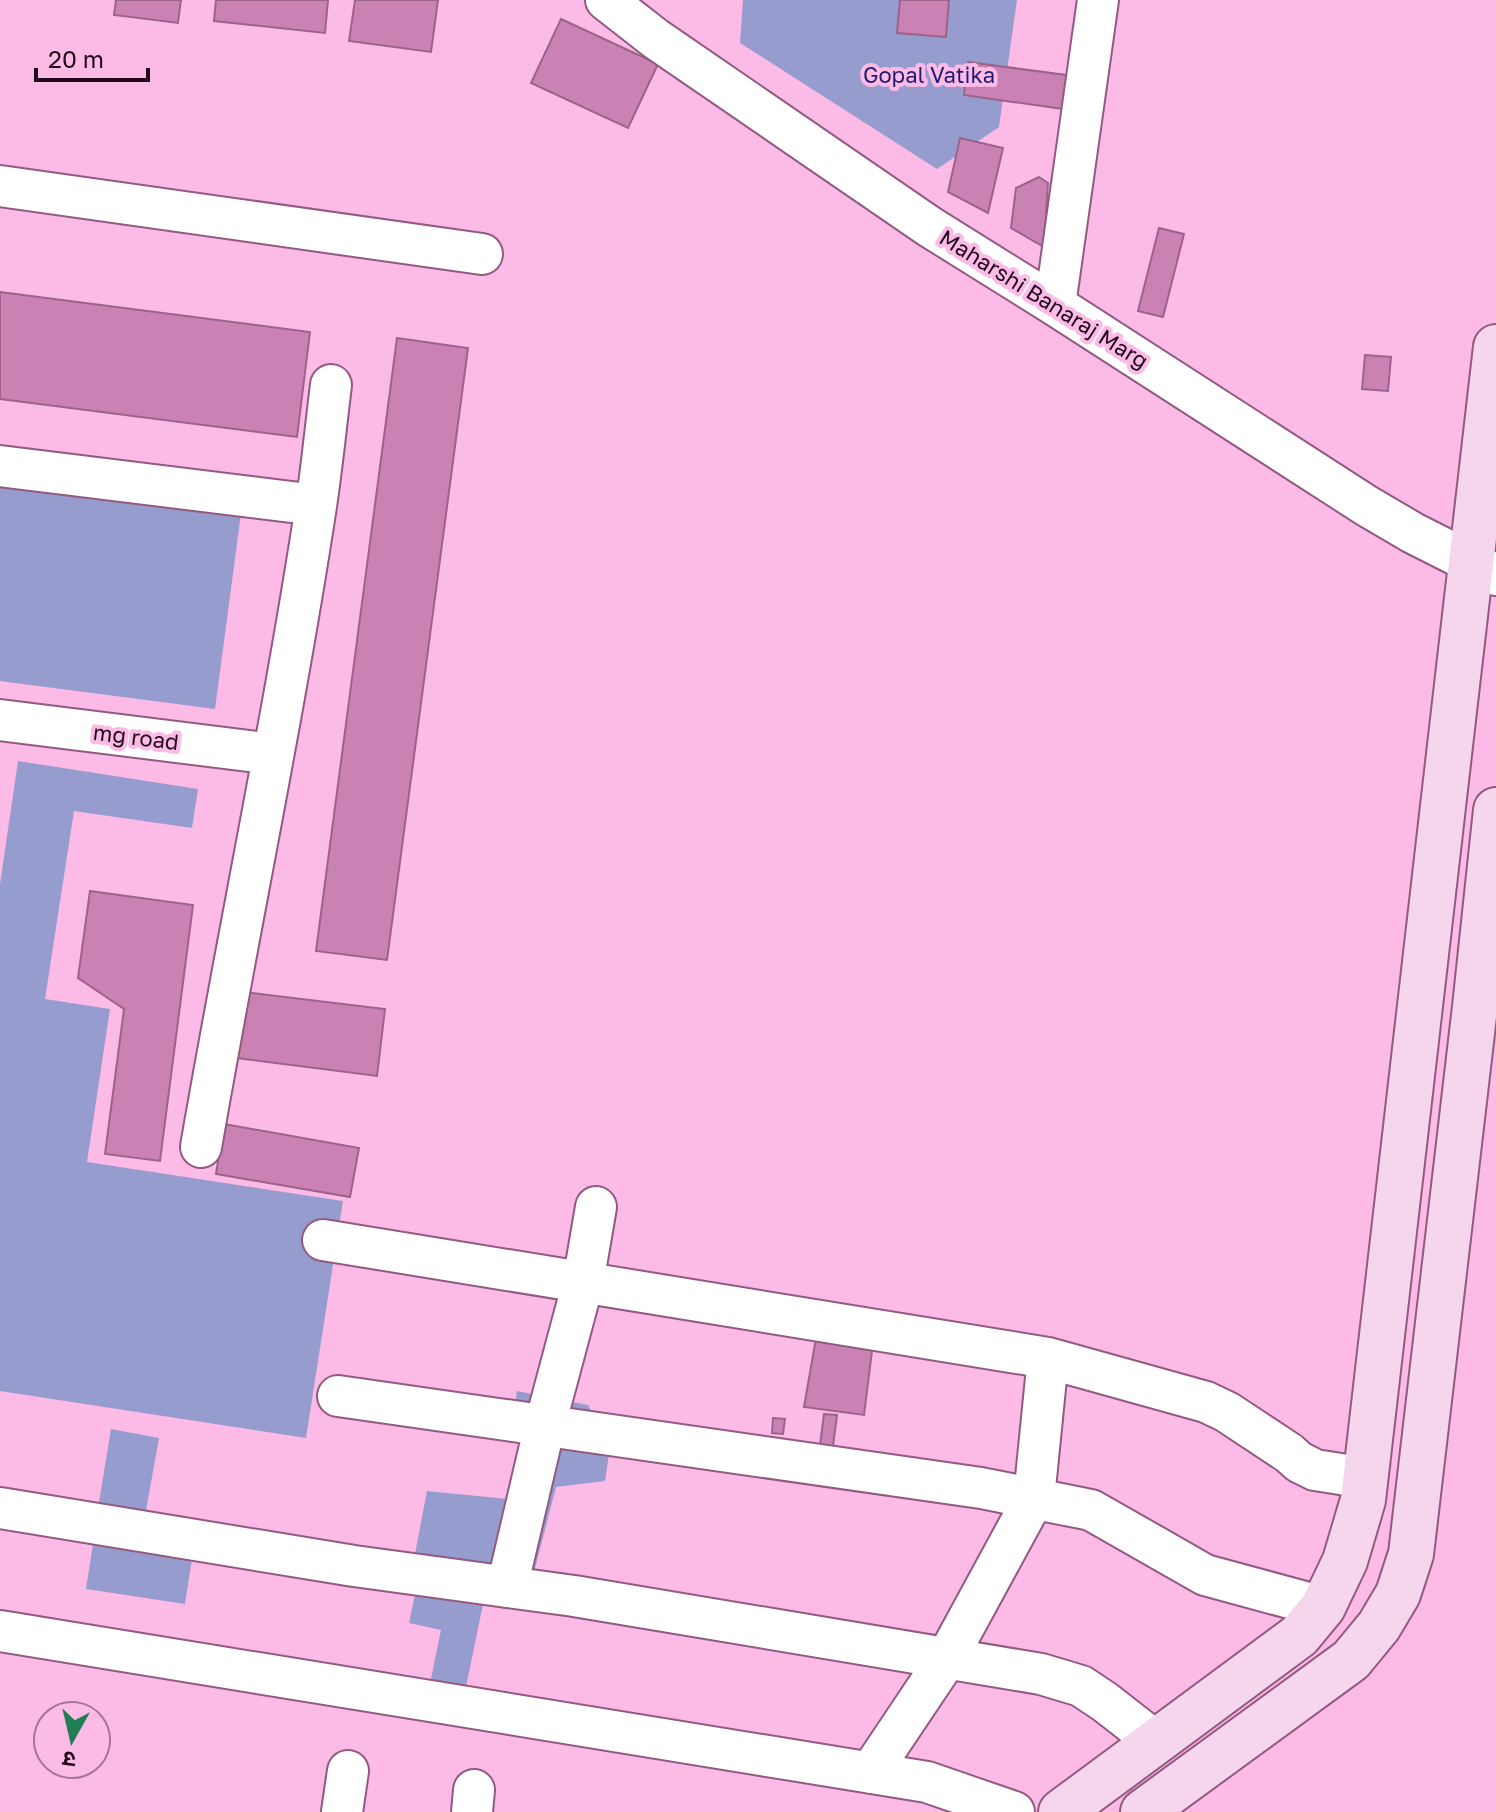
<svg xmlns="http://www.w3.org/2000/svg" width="1496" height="1812" font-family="'Golos Text','Noto Sans Devanagari',sans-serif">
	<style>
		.green { fill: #969cce }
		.building { fill: #ca82b4; stroke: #9c638a; stroke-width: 2 }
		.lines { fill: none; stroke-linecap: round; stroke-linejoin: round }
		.street-casing { stroke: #925a81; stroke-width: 44 }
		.secondary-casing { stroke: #925a81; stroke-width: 48 }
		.street { stroke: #fff; stroke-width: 40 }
		.secondary { stroke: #f6d6ed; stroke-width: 44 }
		.labels { text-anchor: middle; stroke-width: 8; stroke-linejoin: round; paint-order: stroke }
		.park-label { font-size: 22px; fill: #241b71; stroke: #fbbbe6 }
		.street-label { font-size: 22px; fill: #210b1b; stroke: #fbbbe6 }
	</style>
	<rect width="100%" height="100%" fill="#fbbbe6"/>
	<path class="green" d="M743,0H1017L999,127L937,169L740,43Z
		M0,474L242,506L215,709L0,681Z
		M18,761L198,789L192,828L74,811L45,999L110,1009L87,1162L343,1201L306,1438L0,1391V884Z
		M517,1391L588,1405L610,1447L605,1481L556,1487L533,1576L415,1554L427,1491L537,1502L564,1426L513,1416Z
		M111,1429L159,1438L145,1516L98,1508Z
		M97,1518L196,1533L185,1604L86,1589Z
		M421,1566L488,1580L461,1711L426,1703L441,1630L409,1623Z"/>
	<path class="building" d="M116,0H181L178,23L114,15Z
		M216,0H328L325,33L214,21Z
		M355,0H438L431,52L349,41Z
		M900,0H949L946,37L897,33Z
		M561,19L658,64L628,128L531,83Z
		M968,62L1066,75L1070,110L964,95Z
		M960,138L1003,148L988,213L948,192Z
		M1039,177L1048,183L1044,247L1011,228L1016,188Z
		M1159,228L1184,234L1163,317L1138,311Z
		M0,292L310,332L297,437L0,399Z
		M397,338L468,348L387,960L316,951Z
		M1365,355L1391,357L1388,391L1362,389Z
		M90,891L193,905L160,1161L105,1154L124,1009L78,978Z
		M236,991L385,1009L377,1076L228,1057Z
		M224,1124L359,1148L350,1197L216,1174Z
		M816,1338L873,1343L864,1415L804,1407Z
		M824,1414L837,1415L831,1462L820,1445Z
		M773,1418L785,1419L783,1434L772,1433Z"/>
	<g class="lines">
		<defs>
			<path id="street" d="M606,0L656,39L930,227L1055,305L1367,506L1413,533L1496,575
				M0,186L482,254
				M1055,305L1098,0
				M0,466L316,505
				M0,720L273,754
				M201,1147C238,933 283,721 316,506C322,466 326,425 331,385
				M323,1240L1048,1358L1206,1402L1227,1412L1289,1453L1299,1462L1315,1470L1366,1478
				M338,1396L981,1488L1091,1510L1205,1575L1323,1607
				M0,1508L354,1566L574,1596L1041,1674L1081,1686L1105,1702L1155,1741
				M507,1587L545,1425L583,1283L596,1207
				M0,1631L927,1782L1014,1812
				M870,1773L947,1658L1034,1498L1048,1358
				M342,1812L348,1771
				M472,1812L474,1790"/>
			<path id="secondary" d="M1061,1812L1299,1636L1323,1607L1345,1561L1363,1500L1496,347
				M1143,1812L1351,1660L1379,1626L1398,1594L1411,1554L1475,1007L1496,810"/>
		</defs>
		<use href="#street" class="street-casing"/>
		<use href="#secondary" class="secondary-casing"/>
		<use href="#street" class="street"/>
		<use href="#secondary" class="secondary"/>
	</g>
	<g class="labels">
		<g class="park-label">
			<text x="929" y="83">Gopal Vatika</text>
		</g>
		<g class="street-label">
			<text transform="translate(1044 299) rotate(32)" y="8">Maharshi Banaraj Marg</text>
			<text transform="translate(136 737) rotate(7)" y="8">mg road</text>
		</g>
	</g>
	<g transform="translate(72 1740) rotate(188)"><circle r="38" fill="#fbbbe6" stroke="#a47595" stroke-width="2"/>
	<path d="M0-6L14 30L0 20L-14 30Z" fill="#227d53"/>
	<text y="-12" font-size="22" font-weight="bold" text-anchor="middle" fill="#210b1b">उ</text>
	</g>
	<path d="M36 68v12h112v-12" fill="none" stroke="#210b1b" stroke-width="4"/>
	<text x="48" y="68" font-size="24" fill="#210b1b" stroke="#fbbbe6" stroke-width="6" paint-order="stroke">20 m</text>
</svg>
